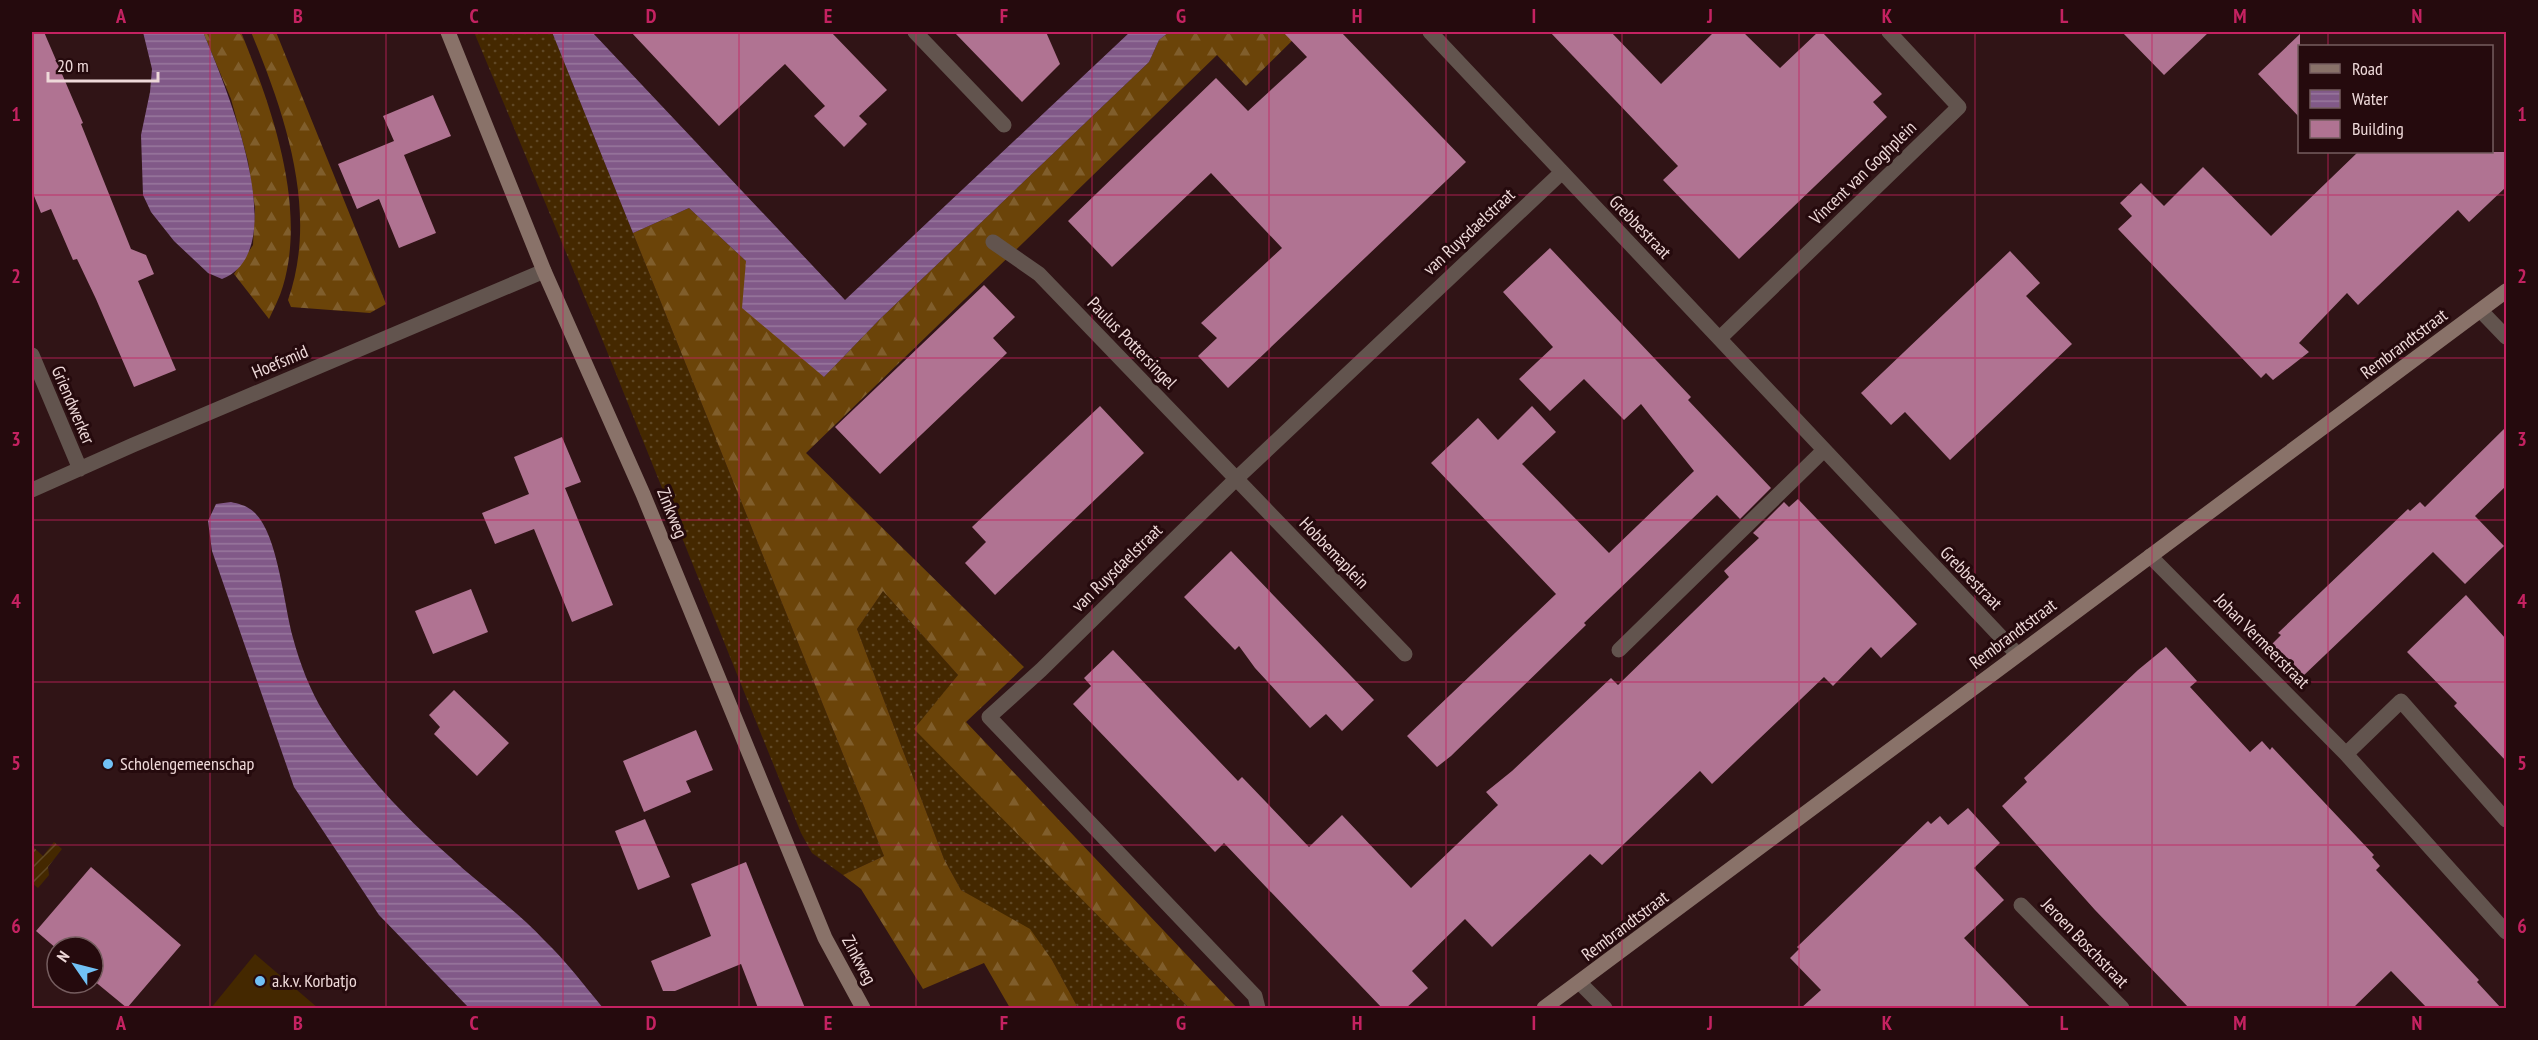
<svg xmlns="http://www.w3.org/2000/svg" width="2538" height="1040" font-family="'PT Sans Narrow',sans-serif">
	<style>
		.grass { fill: url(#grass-dots) }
		.forest { fill: url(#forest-firs) }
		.garden { fill: url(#garden-furrows) }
		.pitch { fill: #442800 }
		.water { fill: url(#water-rules) }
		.building { fill: #b07392 }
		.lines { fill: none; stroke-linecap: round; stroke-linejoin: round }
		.street { stroke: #62544e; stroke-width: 15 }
		.secondary { stroke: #897269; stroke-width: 15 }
		.grid { fill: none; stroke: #c42261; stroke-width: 1.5; stroke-opacity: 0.55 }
		.poi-dot { fill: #71c1f5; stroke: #250a0d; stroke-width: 2 }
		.labels { text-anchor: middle; stroke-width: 6; stroke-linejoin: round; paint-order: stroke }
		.street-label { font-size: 18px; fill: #eed9d9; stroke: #250a0d }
		.poi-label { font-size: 18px; fill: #eed9d9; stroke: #250a0d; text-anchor: start }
		.neatline { fill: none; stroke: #c42261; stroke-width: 2 }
		.grid-label { font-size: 20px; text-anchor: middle; font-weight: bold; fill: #c42261 }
	</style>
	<defs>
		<pattern id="grass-dots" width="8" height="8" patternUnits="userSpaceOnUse" patternTransform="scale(1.5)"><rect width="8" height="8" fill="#442800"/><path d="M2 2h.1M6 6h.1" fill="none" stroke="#5f4725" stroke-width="1.8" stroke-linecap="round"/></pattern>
		<pattern id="forest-firs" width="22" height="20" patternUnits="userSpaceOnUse" patternTransform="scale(1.5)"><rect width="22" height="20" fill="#6b4409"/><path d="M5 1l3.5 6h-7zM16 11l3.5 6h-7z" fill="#805e2c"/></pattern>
		<pattern id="garden-furrows" width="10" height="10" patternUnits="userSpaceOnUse" patternTransform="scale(1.5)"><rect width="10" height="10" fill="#442800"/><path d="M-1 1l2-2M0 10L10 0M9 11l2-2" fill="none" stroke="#5f4725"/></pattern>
		<pattern id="water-rules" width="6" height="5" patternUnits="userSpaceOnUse" patternTransform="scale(1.5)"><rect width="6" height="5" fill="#815988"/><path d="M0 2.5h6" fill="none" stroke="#99789e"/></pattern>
	</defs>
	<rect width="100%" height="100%" fill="#301416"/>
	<path class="grass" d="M474,32H552L884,856L843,875L812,853L801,833L600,334Z
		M883,591L958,675L915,729L1189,1008H1078L1052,960L991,908L961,890L944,859L857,629Z"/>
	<path class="forest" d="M203,32H241C271,106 307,205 283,286C280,297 274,308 269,319L234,274L253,245L255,208L248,161L231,99Z
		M251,32H276L386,304L370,313L291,307L288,300C319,212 285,114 251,32Z
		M1169,32H1301L1246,86L1217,55L806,453L1024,667L966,722L1237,1008H1189L914,729L958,675L883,591L857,629L944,859L961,890L1030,929L1052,960L1078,1008H1010L984,963L923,989L861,889L843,875L884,856L633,233L689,208L746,261L824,377L879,320L1149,62L1159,40Z"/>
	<path class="garden" d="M54,842L62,849L48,867L49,875L38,888L32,883V846L43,856Z"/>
	<path class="pitch" d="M255,954L318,1008H211Z"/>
	<path class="water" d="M143,32H203C224,82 296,250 222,279L208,273L174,241L151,212L143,195L141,135L150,92L152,69Z
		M552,32H592L845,300L1130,32H1169L1159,40L1149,62L879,320L824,377L742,308L746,261L689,208L633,233Z
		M231,502C240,504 248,506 255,513C278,535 284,606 293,638C300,664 310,690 324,713C357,766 402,815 449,856C480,885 515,909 544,940C566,961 584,985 603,1008H469L379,915L294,787L212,551L208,521L216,504Z"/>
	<path class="building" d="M32,32H44L83,123L81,124L131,249L146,255L154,274L138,281L176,370L134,387L96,299L77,259L73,260L51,209L41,213L32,191Z
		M631,32H831L887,90L859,116L867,124L844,147L814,116L825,106L785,64L719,126Z
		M954,32H1046L1060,64L1022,102Z
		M1283,32H1341L1466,162L1228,388L1198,356L1217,338L1201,323L1282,248L1211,173L1112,267L1068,221L1216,78L1248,111L1307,57Z
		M1550,32H1611L1661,84L1714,32H1743L1780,68L1818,32H1822L1882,94L1873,102L1887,117L1739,259L1663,180L1678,166Z
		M2122,32H2209L2164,75Z
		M2300,34V118L2258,74Z
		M433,95L451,136L404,155L436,233L399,248L379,199L357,209L338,164L394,141L383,116Z
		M2358,152H2506V187L2469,222L2458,210L2358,305L2347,293L2299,343L2309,352L2273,380L2266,373L2261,378L2118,229L2132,216L2120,203L2141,183L2164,206L2203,167L2271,236Z
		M1550,248L1691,397L1688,400L1771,488L1740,519L1717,495L1584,623L1586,625L1451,756L1437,767L1407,736L1556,594L1431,463L1478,418L1498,440L1532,406L1556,432L1522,464L1609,553L1694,471L1641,404L1624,420L1584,379L1550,411L1519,379L1553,347L1503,292Z
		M2010,251L2040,283L2026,296L2072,344L1950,460L1905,412L1891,425L1861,393Z
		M984,285L1015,317L993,338L1007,353L880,474L835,427Z
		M1100,406L1144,453L995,595L965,563L986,542L972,527Z
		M2506,427V486L2475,516L2504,546L2465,584L2433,552L2302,677L2272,644L2281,635L2278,633L2408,509L2410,511L2420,502L2425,507Z
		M562,437L581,482L565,488L613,605L572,622L534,529L495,544L482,513L529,494L514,457Z
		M1798,499L1917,624L1881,658L1871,647L1833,686L1824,677L1712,784L1700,771L1602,865L1590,854L1492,947L1465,919L1412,971L1428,988L1406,1008H1382L1224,843L1215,852L1073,704L1091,686L1084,678L1113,650L1238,781L1242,777L1309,847L1342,815L1411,888L1498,805L1486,792L1512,771L1611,678L1618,685L1729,577L1724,571L1759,538L1753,533L1784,502L1789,507Z
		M1231,551L1374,700L1342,731L1326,714L1310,728L1255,668L1239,646L1235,650L1184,597Z
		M471,589L488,632L433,654L415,611Z
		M2466,595L2506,639V761L2454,706L2457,703L2407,652Z
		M2166,647L2197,681L2190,687L2250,752L2262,741L2270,750L2272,747L2374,855L2372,857L2380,866L2376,870L2479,980L2477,982L2501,1008H2427L2391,971L2353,1008H2189L2095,910L2002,806L2027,782L2024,778L2138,670Z
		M454,690L509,743L477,776L434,734L440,727L429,715Z
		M696,730L713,770L686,781L691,792L644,812L623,761Z
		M1968,808L2000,843L1974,868L2004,900L1964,938L2031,1008H1801L1821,990L1790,958L1799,949L1797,947L1928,821L1931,824L1940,816L1948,825Z
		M645,819L670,877L638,890L615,831Z
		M746,862L769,920L805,1008H758L741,964L675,991H663L651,961L711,936L691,884Z
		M91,867L181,945L127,1008L93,980V947H57V949L36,931Z"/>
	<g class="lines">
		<path class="street" d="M915,32L1004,125
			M1430,32L2017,654
			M993,242L1039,274L1405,654
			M2481,311L2506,337
			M1720,338L1959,107L1889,32
			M32,355L80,469
			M32,490L133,445L544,271
			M2150,556L2346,754
			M1619,650L1823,451
			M2506,820L2401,701L2346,754L2506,932
			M2021,905L2122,1008
			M1580,983L1605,1008
			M1258,1008L1255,996L989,717L1041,670L1236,479L1561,173"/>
		<path class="secondary" d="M448,32L544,271L643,494L825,938L863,1008
			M1544,1008L2506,291"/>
	</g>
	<path class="grid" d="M210,32V1008M386,32V1008M563,32V1008M739,32V1008M916,32V1008M1092,32V1008M1269,32V1008M1446,32V1008M1622,32V1008M1799,32V1008M1975,32V1008M2152,32V1008M2328,32V46M2328,152V1008M32,195H2506M32,358H2506M32,520H2506M32,682H2506M32,845H2506"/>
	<g class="poi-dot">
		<circle cx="108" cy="764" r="6"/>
		<circle cx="260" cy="981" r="6"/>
	</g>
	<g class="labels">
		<g class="street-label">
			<text transform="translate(1863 173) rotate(-44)" y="6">Vincent van Goghplein</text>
			<text transform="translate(1640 227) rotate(46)" y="6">Grebbestraat</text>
			<text transform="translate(1469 232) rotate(-43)" y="6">van Ruysdaelstraat</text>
			<text transform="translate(1132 343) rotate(46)" y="6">Paulus Pottersingel</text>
			<text transform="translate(2404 344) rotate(-37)" y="6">Rembrandtstraat</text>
			<text transform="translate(280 362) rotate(-23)" y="6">Hoefsmid</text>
			<text transform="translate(73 405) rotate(67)" y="6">Griendwerker</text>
			<text transform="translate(672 513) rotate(68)" y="6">Zinkweg</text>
			<text transform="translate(1334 553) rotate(46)" y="6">Hobbemaplein</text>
			<text transform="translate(1117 568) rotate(-44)" y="6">van Ruysdaelstraat</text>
			<text transform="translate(1971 578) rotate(46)" y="6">Grebbestraat</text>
			<text transform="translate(2013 634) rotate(-37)" y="6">Rembrandtstraat</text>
			<text transform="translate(2262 641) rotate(45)" y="6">Johan Vermeerstraat</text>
			<text transform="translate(1625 926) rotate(-37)" y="6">Rembrandtstraat</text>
			<text transform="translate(2085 943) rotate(46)" y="6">Jeroen Boschstraat</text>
			<text transform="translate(859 960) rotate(62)" y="6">Zinkweg</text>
		</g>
		<g class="poi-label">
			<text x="120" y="770">Scholengemeenschap</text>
			<text x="272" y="987">a.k.v. Korbatjo</text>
		</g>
	</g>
	<rect width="2538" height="1040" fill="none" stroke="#250a0d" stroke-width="66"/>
	<rect x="2298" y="45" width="195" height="108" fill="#250a0d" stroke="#755d5f" stroke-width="1.5"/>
	<rect x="2310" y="64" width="30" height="9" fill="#897269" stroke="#755d5f" stroke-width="1.5"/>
	<text x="2352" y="75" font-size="18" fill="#eed9d9">Road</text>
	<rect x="2310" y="90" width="30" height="18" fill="url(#water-rules)" stroke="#755d5f" stroke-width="1.5"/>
	<text x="2352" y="105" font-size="18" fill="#eed9d9">Water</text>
	<rect x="2310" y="120" width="30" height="18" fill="#b07392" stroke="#755d5f" stroke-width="1.5"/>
	<text x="2352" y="135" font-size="18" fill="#eed9d9">Building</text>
	<g transform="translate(75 965) rotate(305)"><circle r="28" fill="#250a0d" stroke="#755d5f" stroke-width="1.5"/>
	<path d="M0-4.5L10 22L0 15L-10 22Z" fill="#71c1f5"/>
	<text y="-9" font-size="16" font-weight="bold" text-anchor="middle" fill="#eed9d9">N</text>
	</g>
	<path d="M48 72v9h110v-9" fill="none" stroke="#eed9d9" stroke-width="3"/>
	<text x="57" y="72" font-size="18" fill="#eed9d9" stroke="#250a0d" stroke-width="4.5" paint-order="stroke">20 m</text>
	<rect x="33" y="33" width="2472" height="974" class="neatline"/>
	<g class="grid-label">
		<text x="121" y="23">A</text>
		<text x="298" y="23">B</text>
		<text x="474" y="23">C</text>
		<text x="651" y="23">D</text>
		<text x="828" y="23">E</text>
		<text x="1004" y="23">F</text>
		<text x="1181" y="23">G</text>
		<text x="1357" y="23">H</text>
		<text x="1534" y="23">I</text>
		<text x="1710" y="23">J</text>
		<text x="1887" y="23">K</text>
		<text x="2064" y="23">L</text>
		<text x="2240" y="23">M</text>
		<text x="2417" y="23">N</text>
		<text x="16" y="121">1</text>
		<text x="2522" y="121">1</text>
		<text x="16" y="283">2</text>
		<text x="2522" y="283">2</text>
		<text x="16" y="446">3</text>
		<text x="2522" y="446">3</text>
		<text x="16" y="608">4</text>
		<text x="2522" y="608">4</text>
		<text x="16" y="770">5</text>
		<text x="2522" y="770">5</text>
		<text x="16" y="933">6</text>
		<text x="2522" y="933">6</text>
		<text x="121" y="1030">A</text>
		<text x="298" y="1030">B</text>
		<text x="474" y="1030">C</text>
		<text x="651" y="1030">D</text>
		<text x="828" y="1030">E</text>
		<text x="1004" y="1030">F</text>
		<text x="1181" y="1030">G</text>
		<text x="1357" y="1030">H</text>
		<text x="1534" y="1030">I</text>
		<text x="1710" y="1030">J</text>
		<text x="1887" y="1030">K</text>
		<text x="2064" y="1030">L</text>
		<text x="2240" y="1030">M</text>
		<text x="2417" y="1030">N</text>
	</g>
</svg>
